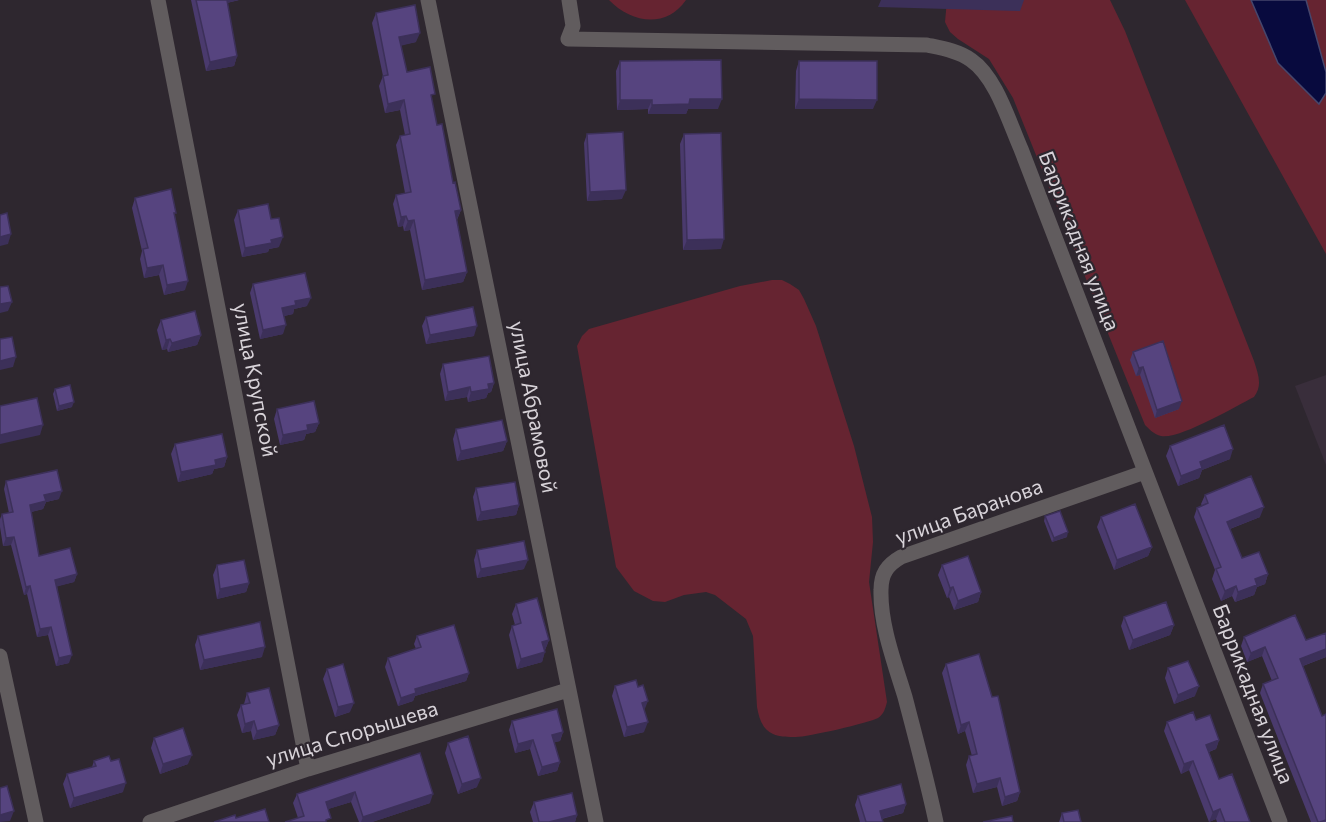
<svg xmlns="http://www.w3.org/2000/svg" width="1326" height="822" font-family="Commissioner,sans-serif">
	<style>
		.built { fill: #392e3b }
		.green { fill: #662431 }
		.water { fill: #080a3e; stroke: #46466c; stroke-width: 1.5 }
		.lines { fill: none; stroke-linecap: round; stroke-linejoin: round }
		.minor { stroke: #615c5e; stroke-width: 15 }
		.wall { fill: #4a3a6d }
		.shaded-wall { fill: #3c3059 }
		.building { fill: #56447f; stroke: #3c3059; stroke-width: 1.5 }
		.labels { text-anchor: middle; stroke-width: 4.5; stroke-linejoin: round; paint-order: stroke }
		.street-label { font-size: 21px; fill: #d8d3d9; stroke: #2e272f }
	</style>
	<rect width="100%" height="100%" fill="#2e272f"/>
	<path class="built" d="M1326,375V465L1295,386Z"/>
	<path class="green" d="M609,0H686C666,29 631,23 609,0Z
		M947,0H1110L1125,31L1254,361C1258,374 1263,385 1254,397C1236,406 1179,440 1161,436C1154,434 1150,430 1145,425L1013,98L989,59L958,39L950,32L945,22Z
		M1185,0H1251L1278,63L1319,104L1326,93V254Z
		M1306,0H1326V72Z
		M772,280H782L790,284L799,290L804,299L816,326L854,446L872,517L873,542L869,582L887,702C885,709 884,714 878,718C869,723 807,737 796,737C789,737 779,737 773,734C762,729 759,718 757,707L753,636L746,619L715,595L706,592L684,595L665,602L653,601L634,591L616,567L577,346L582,336L589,329L740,286Z"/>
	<path class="water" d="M1251,0H1306L1326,72V93L1319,104L1278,63Z"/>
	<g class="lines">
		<path class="minor" d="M158,0L308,769
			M428,0L596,822
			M569,0L573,26L568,39L927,45C941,48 959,51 971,60C996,77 1009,122 1021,149L1280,822
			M0,656L36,822
			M150,822L308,769L568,690
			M936,822C927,780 916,739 905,697C895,664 880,625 881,590C881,574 887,565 901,557L1145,472"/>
	</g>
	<path class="wall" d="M191,0H239L227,3L237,56L234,66L206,71Z
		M376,13L416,42L401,45L407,72L432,101L437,125L461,210L457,220L467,272L463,282L422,290L410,230L404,231L403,226L398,227L393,204L396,195L405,193L396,145L400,136L405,135L400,110L385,113L379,86L383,76L372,23Z
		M620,61L718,109H688L686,114H648V109L617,110L616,71Z
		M799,61L873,109H795L796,71Z
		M587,134L622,199L587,201L584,143Z
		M684,134L721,249L683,250L680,144Z
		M135,198L175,216L185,290L164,295L159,275L144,278L140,259L142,251L132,208Z
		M238,210L271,219L279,247L269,249L268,252L242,257L234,220Z
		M253,284L307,306L294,309L293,314L284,316L283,334L260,339L250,293Z
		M426,317L474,336L426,344L422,326Z
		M161,320L201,335L197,345L168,352L167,349L162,350L157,330Z
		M1133,352L1179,409L1155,418L1140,375L1136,376L1130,360Z
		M443,364L494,383L491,392L488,393L486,398L468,402L467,397L445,401L440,374Z
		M55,389L72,407L57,411L53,394Z
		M277,409L319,423L315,432L306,434L304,440L280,445L274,419Z
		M456,429L507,441L503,451L457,461L453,439Z
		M175,444L227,457L224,467L214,469L212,474L178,482L171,454Z
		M1170,446L1230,459L1202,470L1199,478L1178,486L1166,456Z
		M6,481L59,499L46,502L43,509L31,512L39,556L77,574L74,582L57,586L69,663L56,666L48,635L37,637L27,594L24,595L11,545L3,546L0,527V519L2,514L9,513L4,489Z
		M476,488L519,505L516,515L477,521L473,497Z
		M1205,495L1260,517L1230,529L1242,558L1268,574L1265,584L1257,587L1254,595L1235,602L1232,596L1221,601L1212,579L1215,570L1194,517L1197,508L1202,506L1201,504Z
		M1045,516L1067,537L1052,542L1044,521Z
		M1101,517L1152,547L1148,556L1114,570L1097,527Z
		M477,550L524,569L477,578L474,560Z
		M217,565L249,583L246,592L217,599L213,575Z
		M942,565L981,592L978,602L954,610L949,597L947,598L938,575Z
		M516,604L549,640L545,650L542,662L517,669L509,635L512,626L515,625L512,614Z
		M1124,617L1174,625L1170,635L1129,650L1121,626Z
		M1326,633V657L1303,666L1322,716L1326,822H1311L1260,693L1263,684L1272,681L1262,656L1247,662L1241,646L1244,637L1306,640Z
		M198,636L262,657L200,670L195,645Z
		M417,636L469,673L466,681L415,696L413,701L398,706L385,667L388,658L416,649L414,644Z
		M946,664L992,697L1020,792L1017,801L1002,806L997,787L973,793L966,765L969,756H972L965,731L958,734L942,673Z
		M1168,668L1195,696L1174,704L1165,678Z
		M327,669L350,712L335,717L323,679Z
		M615,686L644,711V732L624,737L612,696Z
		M247,693L279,725L275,735L253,740L251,731L242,733L237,715L241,705L244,704Z
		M1196,720L1219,740L1216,749L1209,752L1219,779L1250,822H1217L1216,819L1209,822L1189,770L1181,774L1164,731L1167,722Z
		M512,721L563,732L560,741L554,742L560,762L557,771L538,776L530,749L515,753L509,730Z
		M154,738L188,764L160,774L151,748Z
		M448,743L477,787L458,794L445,753Z
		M420,753L430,803L372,822H359L351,802L298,818L293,803L297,794Z
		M94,761L123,792L70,808L63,784L67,774L92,767Z
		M858,796L906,804L903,813L882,819L883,822H860L855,805Z
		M534,802L577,815L575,822H533L530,812Z
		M1062,813L1081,822H1059Z"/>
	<path class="shaded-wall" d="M223,0H239L222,4Z
		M881,0H1024L1020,11L878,7Z
		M420,33L416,42L396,47L399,37Z
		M237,56L234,66L206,71L210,62Z
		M690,99H722L718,109H688L686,114H648L652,105Z
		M799,99L877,100L873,109H795Z
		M404,100L400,110L385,113L388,104Z
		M620,100H652L648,109L617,110Z
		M626,190L622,199L587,201L590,192Z
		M461,210L457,219L452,221L455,211Z
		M406,216L403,226L398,227L401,217Z
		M414,220L410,230L404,231L408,221Z
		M11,234L8,244L0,246V237Z
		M283,237L279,247L269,249L268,252L242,257L245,248L271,240Z
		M724,239L721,249L683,250L687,240Z
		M163,265L159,275L144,278L147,268Z
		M467,272L463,282L422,290L425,280Z
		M188,281L185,290L164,295L167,285Z
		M311,298L307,306L294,309L293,314L279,317L282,308L295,301Z
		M12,302L8,311L0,313V304Z
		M286,325L283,334L260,339L263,330Z
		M477,326L474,336L426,344L430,335Z
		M201,335L197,345L168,352L172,343Z
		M170,339L167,349L162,350L166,340Z
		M16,357L13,367L0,370V361Z
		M1143,367L1140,375L1136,376L1139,368Z
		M494,383L491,392L488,393L486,398L468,402L471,392L488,384Z
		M470,387L467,397L445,401L448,392Z
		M1182,401L1179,409L1155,418L1157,410Z
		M74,402L72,407L57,411L59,406Z
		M319,423L315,432L306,434L304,440L280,445L283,435L307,425Z
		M43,425L40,435L0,444V435Z
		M507,441L503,451L457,461L461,451Z
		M1233,449L1230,459L1202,470L1199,478L1178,486L1181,476L1200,462Z
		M227,457L224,467L214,469L212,474L178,482L181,472L215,460Z
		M62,491L59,499L46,502L43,509L27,513L30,505L44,495Z
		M519,505L516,515L477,521L481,512Z
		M1264,507L1260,517L1224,531L1227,522Z
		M1068,532L1067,537L1052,542L1054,538Z
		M14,537L11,545L3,546L6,538Z
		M1152,547L1148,556L1114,570L1117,560Z
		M528,560L524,569L477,578L481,569Z
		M77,574L74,582L52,588L55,580Z
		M1268,574L1265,584L1257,587L1254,595L1235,602L1238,592L1255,579Z
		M249,583L246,592L217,599L220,589Z
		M30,586L27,594L24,595L26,587Z
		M1236,586L1232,596L1221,601L1225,591Z
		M953,587L949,597L947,598L950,588Z
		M981,592L978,602L954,610L958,601Z
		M1174,625L1170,635L1129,650L1133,640Z
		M51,627L48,635L37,637L40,629Z
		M549,640L545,650L539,651L542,642Z
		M265,647L262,657L200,670L204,660Z
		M1265,647L1262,656L1247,662L1251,653Z
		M1326,649V657L1297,668L1300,659Z
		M545,652L542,662L517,669L521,659Z
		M72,655L69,663L56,666L59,658Z
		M469,673L466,681L415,696L413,701L398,706L401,698L415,689Z
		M1199,686L1195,696L1174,704L1178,695Z
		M648,701L644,711L642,703Z
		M354,703L350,712L335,717L338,707Z
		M254,721L251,731L242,733L245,724Z
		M648,722L644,732L624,737L627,727Z
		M969,722L965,731L958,734L961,725Z
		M279,725L275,735L253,740L257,731Z
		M563,732L560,741L549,744L552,735Z
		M533,740L530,749L515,753L518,744Z
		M1219,740L1216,749L1202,754L1206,745Z
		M192,755L188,764L160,774L163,764Z
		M1193,761L1189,770L1181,774L1184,764Z
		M560,762L557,771L538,776L542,767Z
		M481,778L477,787L458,794L462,784Z
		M1000,778L997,787L973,793L977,784Z
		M126,783L123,792L70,808L74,798Z
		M355,792L351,802L322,811L326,802Z
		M1020,792L1017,801L1002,806L1005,797Z
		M433,794L430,803L372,822H361L363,817Z
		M906,804L903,813L876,820L880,811Z
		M1220,809L1216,819L1209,822L1213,812Z
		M14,811L10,821L0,822V815Z
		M577,815L575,822H549Z"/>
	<path class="building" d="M196,0H227L237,56L210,62Z
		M415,5L420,33L399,37L407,72L430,67L435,94L431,95L437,125L442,124L453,183L455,182L461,210L455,211L467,272L425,280L414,220L408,221L406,216L401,217L396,195L411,192L400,136L410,134L404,100L388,104L383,76L388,75L376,13Z
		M721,60L722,99H690L689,104L652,105V100H620V61Z
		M799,61H877V100L799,99Z
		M623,132L626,190L590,192L587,134Z
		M721,133L724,239L687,240L684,134Z
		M171,189L176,213H174L188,281L167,285L163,265L147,268L143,249L148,248L135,198Z
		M268,204L271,219L279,218L283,237L271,240L272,243L245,248L238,210Z
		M7,213L11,234L0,237V215Z
		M305,273L311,298L295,301L296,305L282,308L286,325L263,330L253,284Z
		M8,286L12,302L0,304V287Z
		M473,307L477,326L430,335L426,317Z
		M195,311L201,335L172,343L170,339L166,340L161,320Z
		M12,337L16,357L0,361V339Z
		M1163,341L1182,401L1157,410L1143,367L1139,368L1133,352Z
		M489,356L494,383L488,384L489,389L471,392L470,387L448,392L443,364Z
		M70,385L74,402L59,406L55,389Z
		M37,398L43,425L0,435V406Z
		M314,401L319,423L307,425L308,430L283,435L277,409Z
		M502,420L507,441L461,451L456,429Z
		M1224,425L1233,449L1200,462L1202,468L1181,476L1170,446Z
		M222,434L227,457L215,460L216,465L181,472L175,444Z
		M57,470L62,491L44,495L46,501L30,505L39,556L70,548L77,574L55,580L72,655L59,658L51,627L40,629L30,586L26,587L14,537L6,538L2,514L13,512L6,481Z
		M1251,476L1264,507L1227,522L1242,558L1259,552L1268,574L1255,579L1257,585L1238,592L1236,586L1225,591L1216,569L1221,567L1197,508L1208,503L1205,495Z
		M515,482L519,505L481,512L476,488Z
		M1135,504L1152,547L1117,560L1101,517Z
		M1060,511L1068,532L1054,538L1045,516Z
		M524,541L528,560L481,569L477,550Z
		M968,556L981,592L958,601L953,587L950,588L942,565Z
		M244,560L249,583L220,589L217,565Z
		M537,598L549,640L542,642L545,652L521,659L512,626L521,623L516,604Z
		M1166,602L1174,625L1133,640L1124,617Z
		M1295,615L1306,640L1326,633V649L1300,659L1322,716L1326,714V820L1320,822H1318L1263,684L1278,678L1265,647L1251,653L1244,637Z
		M260,622L265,647L204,660L198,636Z
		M454,625L469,673L415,689L416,693L401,698L388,658L421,647L417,636Z
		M979,654L992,697L998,696L1020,792L1005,797L1000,778L977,784L969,756L977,754L969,722L961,725L946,664Z
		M1188,661L1199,686L1178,695L1168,668Z
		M343,664L354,703L338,707L327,669Z
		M636,680L638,687L643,685L648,701L642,703L648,722L627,727L615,686Z
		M269,688L279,725L257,731L254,721L245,724L241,705L250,703L247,693Z
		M557,709L563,732L552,735L560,762L542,767L533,740L518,744L512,721Z
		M1193,712L1196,720L1210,715L1219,740L1206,745L1219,779L1232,774L1250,822H1225L1220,809L1213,812L1193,761L1184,764L1167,722Z
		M183,728L192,755L163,764L154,738Z
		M468,736L481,778L462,784L448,743Z
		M420,753L433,794L363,817L355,792L326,802L331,818L326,820V822H285L304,816L297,794Z
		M109,756L111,761L119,759L126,783L74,798L67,774L96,766L94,761Z
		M901,784L906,804L880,811L883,822H866L858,796Z
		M7,786L14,811L0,815V788Z
		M572,793L577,815L549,822H539L534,802Z
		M265,809L269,822H214L235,815L236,818Z
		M1078,810L1081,822H1064L1062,813Z
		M1012,816L1013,822H983Z"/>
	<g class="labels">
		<g class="street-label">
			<text transform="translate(1079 241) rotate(69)" y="7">Баррикадная улица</text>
			<text transform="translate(255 380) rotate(79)" y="7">улица Крупской</text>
			<text transform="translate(533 407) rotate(79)" y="7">улица Абрамовой</text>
			<text transform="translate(969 512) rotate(-20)" y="7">улица Баранова</text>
			<text transform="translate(1253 694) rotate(69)" y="7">Баррикадная улица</text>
			<text transform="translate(352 734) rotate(-17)" y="7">улица Спорышева</text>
		</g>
	</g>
</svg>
